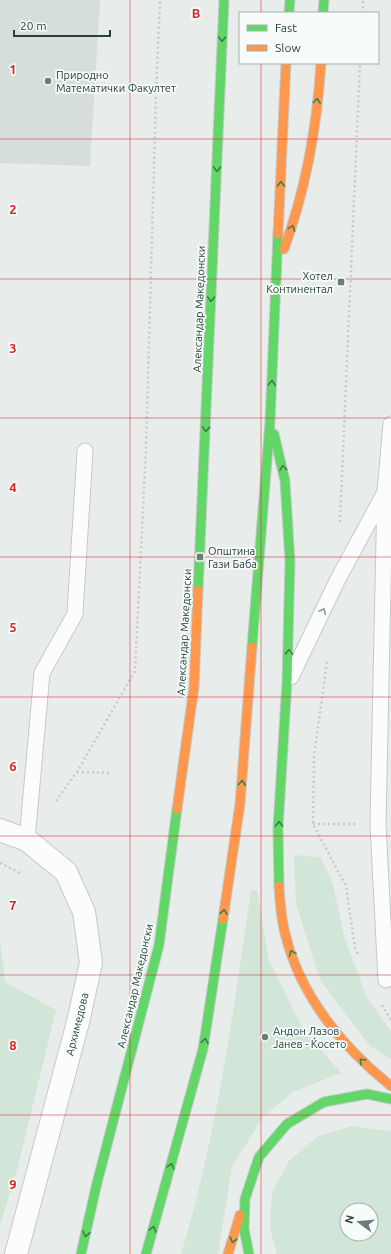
<svg xmlns="http://www.w3.org/2000/svg" width="391" height="1254" font-family="Ubuntu,sans-serif">
	<style>
		.built { fill: #d6dedb }
		.green { fill: #d1e6d8; fill-rule: evenodd }
		.lines { fill: none; stroke-linecap: round; stroke-linejoin: round }
		.lane-casing { stroke: #c5cac8; stroke-width: 17 }
		.street-casing { stroke: #c5cac8; stroke-width: 24 }
		.fast-casing { stroke: #c3cbc8; stroke-width: 11 }
		.slow-casing { stroke: #c3cbc8; stroke-width: 11 }
		.path { stroke: #c3ccca; stroke-width: 2.5; stroke-dasharray: 2 3; stroke-linecap: butt }
		.lane { stroke: #fcfcfc; stroke-width: 15 }
		.street { stroke: #fcfcfc; stroke-width: 22 }
		.fast { stroke: #63d668; stroke-width: 9 }
		.slow { stroke: #ff974d; stroke-width: 9 }
		.oneway { stroke: #3d7d4c }
		.oneway2 { stroke: #909f9b }
		.grid { fill: none; stroke: #d62828; stroke-width: 1; stroke-opacity: 0.55 }
		.poi-dot { fill: #697e78; stroke: #f7fbf9; stroke-width: 1.5 }
		.labels { text-anchor: middle; stroke-width: 3.5; stroke-linejoin: round; paint-order: stroke }
		.poi-label { font-size: 11px; fill: #24423a; stroke: #f7fbf9; text-anchor: start }
		.street-label { font-size: 11px; fill: #24423a; stroke: #f7fbf9 }
		.grid-label { font-size: 13px; text-anchor: middle; font-weight: bold; fill: #d62828; stroke: #f7fbf9; stroke-width: 3.5; stroke-linejoin: round; paint-order: stroke }
	</style>
	<rect width="100%" height="100%" fill="#e8edeb"/>
	<path class="built" d="M0,0H100L90,166L0,163Z"/>
	<path class="green" d="M294,855L320,857L333,884L344,936L366,996L391,1031V1059L370,1046L320,980L296,904Z
		M251,890H257L269,960L303,1029L341,1073L293,1092L263,1117L232,1167L218,1254H181C217,1136 233,1012 251,890Z
		M0,939L5,982L56,1010L18,1166L0,1226Z
		M351,1126L391,1131V1254H277L270,1229L272,1193L289,1161L317,1137ZM347,1210H371V1234H347Z"/>
	<g class="lines">
		<defs>
			<path id="lane" d="M291,677L337,581L384,494
				M27,840L42,673L75,614L85,451
				M386,980L378,824L385,491L391,424"/>
			<path id="street" d="M0,830L27,840L66,872L84,912L91,963L78,1022L16,1254"/>
			<path id="fast" d="M289,13L290,0
				M323,13L324,0
				M274,434L285,481L290,561L287,681L278,828L279,886
				M198,590L224,0
				M252,647L270,422L278,234
				M81,1254L96,1187L159,945L177,809
				M146,1254L203,1049L223,919
				M249,1254L244,1229L245,1199L259,1157L287,1124L324,1102L367,1094L391,1099"/>
			<path id="slow" d="M278,234L286,63
				M284,249C306,189 317,127 321,63
				M177,809L194,687L198,590
				M279,886C280,903 281,920 286,937C301,996 343,1048 391,1086
				M223,919L240,804L252,647
				M228,1254L240,1215"/>
		</defs>
		<use href="#lane" class="lane-casing"/>
		<use href="#street" class="street-casing"/>
		<use href="#fast" class="fast-casing"/>
		<use href="#slow" class="slow-casing"/>
		<path class="path" d="M363,13V0
			M340,522L360,63
			M327,662L314,756L313,824L346,886L355,948L359,956
			M77,772L111,773
			M56,801L77,772L135,671L146,449L156,93L160,0
			M313,824H355
			M0,863L22,874
			M382,1005L391,1020"/>
		<use href="#lane" class="lane"/>
		<use href="#street" class="street"/>
		<use href="#fast" class="fast"/>
		<use href="#slow" class="slow"/>
	</g>
	<defs><path id="oneway-chevron" d="M-2-3.5L2.5 0L-2 3.5" fill="none" stroke-width="1.6" stroke-linecap="round" stroke-linejoin="round"/></defs>
	<g class="oneway">
		<use href="#oneway-chevron" transform="translate(222 39) rotate(92)"/>
		<use href="#oneway-chevron" transform="translate(317 101) rotate(-82)"/>
		<use href="#oneway-chevron" transform="translate(217 169) rotate(92)"/>
		<use href="#oneway-chevron" transform="translate(281 184) rotate(-88)"/>
		<use href="#oneway-chevron" transform="translate(292 228) rotate(-69)"/>
		<use href="#oneway-chevron" transform="translate(211 299) rotate(92)"/>
		<use href="#oneway-chevron" transform="translate(272 383) rotate(-87)"/>
		<use href="#oneway-chevron" transform="translate(206 429) rotate(92)"/>
		<use href="#oneway-chevron" transform="translate(283 468) rotate(-98)"/>
		<use href="#oneway-chevron" transform="translate(289 652) rotate(-88)"/>
		<use href="#oneway-chevron" transform="translate(242 783) rotate(-86)"/>
		<use href="#oneway-chevron" transform="translate(279 824) rotate(-90)"/>
		<use href="#oneway-chevron" transform="translate(224 912) rotate(-81)"/>
		<use href="#oneway-chevron" transform="translate(292 953) rotate(-111)"/>
		<use href="#oneway-chevron" transform="translate(205 1041) rotate(-81)"/>
		<use href="#oneway-chevron" transform="translate(362 1061) rotate(-135)"/>
		<use href="#oneway-chevron" transform="translate(171 1166) rotate(-74)"/>
		<use href="#oneway-chevron" transform="translate(153 1229) rotate(-74)"/>
		<use href="#oneway-chevron" transform="translate(86 1234) rotate(102)"/>
		<use href="#oneway-chevron" transform="translate(233 1240) rotate(106)"/>
	</g>
	<use class="oneway2" href="#oneway-chevron" transform="translate(323 611) rotate(-64)"/>
	<path class="grid" d="M130,0V1254M261,0V13M261,63V1254M0,139H391M0,279H391M0,418H391M0,557H391M0,697H391M0,836H391M0,975H391M0,1115H391"/>
	<g class="poi-dot">
		<circle cx="48" cy="81" r="4"/>
		<rect x="337" y="278" width="8" height="8" rx="2"/>
		<rect x="196" y="553" width="8" height="8" rx="2"/>
		<circle cx="265" cy="1037" r="4"/>
	</g>
	<g class="labels">
		<g class="poi-label">
			<text x="56" y="79">Природно<tspan x="56" dy="13">Математички Факултет</tspan></text>
			<text x="333" y="280" text-anchor="end">Хотел<tspan x="333" dy="13">Континентал</tspan></text>
			<text x="208" y="555">Општина<tspan x="208" dy="13">Гази Баба</tspan></text>
			<text x="273" y="1035">Андон Лазов<tspan x="273" dy="13">Јанев - Ќосето</tspan></text>
		</g>
		<g class="street-label">
			<text transform="translate(199 309) rotate(-88)" y="4">Александар Македонски</text>
			<text transform="translate(184 632) rotate(-87)" y="4">Александар Македонски</text>
			<text transform="translate(135 986) rotate(-77)" y="4">Александар Македонски</text>
			<text transform="translate(77 1024) rotate(-76)" y="4">Архимедова</text>
		</g>
	</g>
	<g class="grid-label">
		<text x="196" y="18">B</text>
		<text x="13" y="74">1</text>
		<text x="13" y="214">2</text>
		<text x="13" y="353">3</text>
		<text x="13" y="492">4</text>
		<text x="13" y="632">5</text>
		<text x="13" y="771">6</text>
		<text x="13" y="910">7</text>
		<text x="13" y="1050">8</text>
		<text x="13" y="1189">9</text>
	</g>
	<rect x="239" y="12" width="140" height="52" fill="#f7fbf9" stroke="#a3b1ad"/>
	<rect x="247" y="25" width="20" height="6" fill="#63d668" stroke="#a3b1ad"/>
	<text x="275" y="32" font-size="12" fill="#24423a">Fast</text>
	<rect x="247" y="45" width="20" height="6" fill="#ff974d" stroke="#a3b1ad"/>
	<text x="275" y="52" font-size="12" fill="#24423a">Slow</text>
	<g transform="translate(359 1222) rotate(286)"><circle r="19" fill="#f7fbf9" stroke="#a3b1ad"/>
	<path d="M0-3L7 15L0 10L-7 15Z" fill="#697e78"/>
	<text y="-6" font-size="11" font-weight="bold" text-anchor="middle" fill="#24423a">N</text>
	</g>
	<path d="M14 30v6h96v-6" fill="none" stroke="#24423a" stroke-width="2"/>
	<text x="20" y="30" font-size="12" fill="#24423a" stroke="#f7fbf9" stroke-width="3" paint-order="stroke">20 m</text>
</svg>
